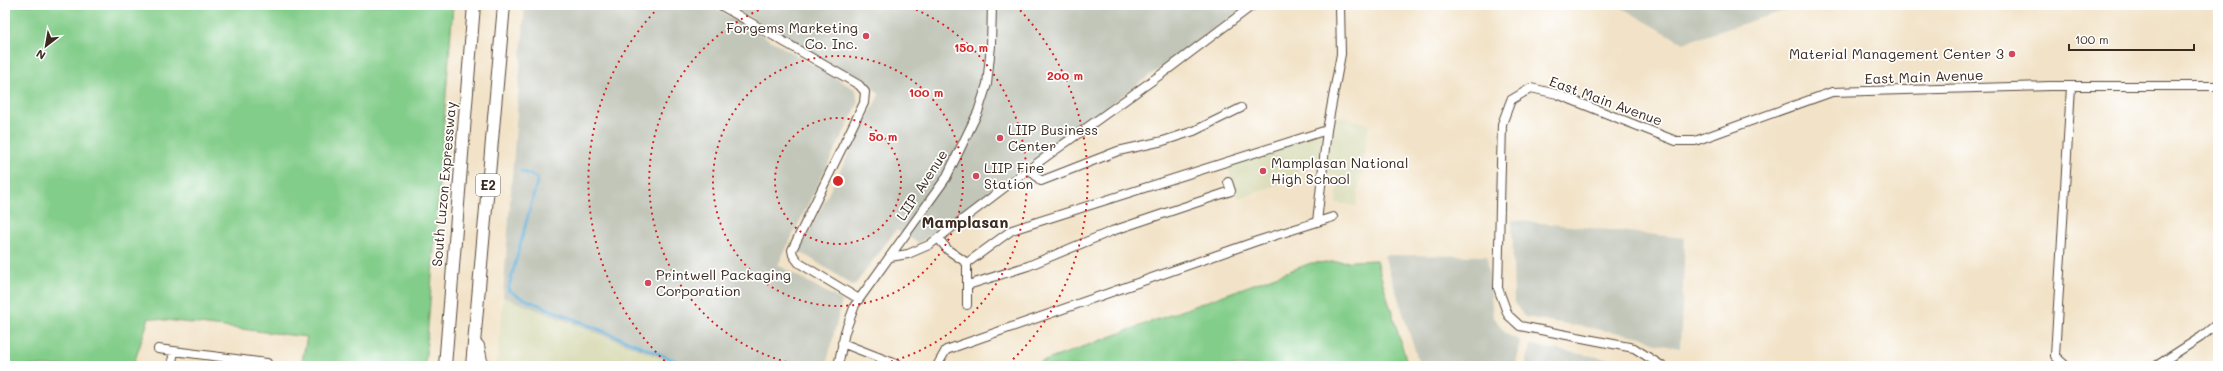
<svg xmlns="http://www.w3.org/2000/svg" width="2223" height="371" font-family="Mali,sans-serif">
	<style>
		.built { fill: #dcdebc }
		.industrial { fill: #c2c6b9 }
		.green { fill: #83cd8a; stroke: #5f7c54 }
		.lines { fill: none; stroke-linecap: round; stroke-linejoin: round }
		.stream { stroke: #6ab7e3; stroke-width: 2.5 }
		.minor-casing { stroke: #564638; stroke-width: 10 }
		.highway-casing { stroke: #564638; stroke-width: 14 }
		.minor { stroke: #fff; stroke-width: 8 }
		.highway { stroke: #fff; stroke-width: 12 }
		.ring { fill: none; stroke: #d62828; stroke-width: 2; stroke-dasharray: 2 4 }
		.poi-dot { fill: #d1495b; stroke: #fff; stroke-width: 1.5 }
		.labels { text-anchor: middle; stroke-width: 3.5; stroke-linejoin: round; paint-order: stroke }
		.shield { fill: #fff; stroke: #766a62; stroke-width: 1 }
		.shield-label { font-size: 13px; font-weight: bold; fill: #3b2a1e }
		.poi-label { font-size: 14px; fill: #3b2a1e; stroke: #fff; text-anchor: start }
		.street-label { font-size: 14px; fill: #3b2a1e; stroke: #fff }
		.quarter-label { font-size: 16px; font-weight: bold; fill: #3b2a1e; stroke: #fff }
		.centre { fill: #d62828; stroke: #fff; stroke-width: 2 }
		.ring-label { font-size: 12px; text-anchor: middle; font-weight: bold; fill: #d62828; stroke: #fff; stroke-width: 3.5; stroke-linejoin: round; paint-order: stroke }
	</style>
	<rect width="100%" height="100%" fill="#fff"/>
	<filter id="ink" filterUnits="userSpaceOnUse"><feTurbulence type="fractalNoise" baseFrequency=".025" numOctaves="2"/><feDisplacementMap in="SourceGraphic" scale="8" xChannelSelector="R" yChannelSelector="G"/><feConvolveMatrix kernelMatrix="1 2 1 2 8 2 1 2 1" color-interpolation-filters="sRGB"/></filter>
	<filter id="wash" filterUnits="userSpaceOnUse"><feTurbulence type="fractalNoise" baseFrequency=".012" numOctaves="4" result="noise"/><feDisplacementMap in="SourceGraphic" scale="16" xChannelSelector="R" yChannelSelector="G"/><feGaussianBlur stdDeviation="0.9" result="paint"/><feColorMatrix in="noise" values="0 0 0 0 0 0 0 0 0 0 0 0 0 0 0 0 0 1.4 0 .05"/><feComposite in="paint" operator="in"/></filter>
	<g filter="url(#wash)">
		<rect width="100%" height="100%" fill="#f2e3c8"/>
		<path class="built" d="M1334,115L1369,124L1356,206L1336,203L1339,177L1324,173Z
			M1323,133L1319,164L1299,165L1297,177L1239,199L1226,163Z
			M503,297L506,298L682,366H497Z"/>
		<path class="industrial" d="M525,5H710L856,90L858,104L778,265L842,301L826,366H682L503,297Z
			M729,5H1247L919,243L896,230L854,286L799,251L880,93Z
			M1617,5H1802L1683,43Z
			M1512,220L1685,238L1680,348L1657,344L1643,337L1525,317L1514,303Z
			M1384,255L1487,256L1493,316L1506,334L1520,341L1516,366H1420Z
			M1530,345L1643,365L1644,366H1526Z"/>
		<path class="green" d="M5,5H453L425,366H301L307,337L149,318L133,366H5Z
			M1376,260L1408,366H1031L1311,263Z"/>
		<g class="lines">
			<path class="stream" d="M521,171L538,178L508,290L522,298L689,366"/>
		</g>
	</g>
	<g filter="url(#ink)">
		<g class="lines">
			<defs>
				<path id="minor" d="M720,5L859,85L865,92L864,103L792,250L793,255L799,263L859,299
					M1029,169L1041,181L1118,151L1163,141L1194,131L1241,108
					M1317,222L1327,130L1341,54L1340,5
					M938,238L948,250L967,263
					M890,257L908,254L929,245L1029,169L1167,70L1253,5
					M967,263L1012,230L1327,130
					M968,285L1028,266L1112,231L1231,191L1228,182
					M967,305V263
					M842,343L901,366
					M158,349L267,363V366
					M171,366L174,352
					M838,366L845,332L855,305L946,178L978,112L987,84L991,46L992,5
					M937,366L946,350L1257,241L1333,217
					M1662,366L1634,348L1520,326L1508,315L1498,288L1502,124L1511,100L1531,88L1557,94L1676,141H1695L1832,92L2050,86H2218
					M2066,366L2055,356L2071,87
					M2156,366L2201,337L2218,323"/>
				<path id="highway" d="M478,346L482,366
					M445,366L474,5
					M472,366L504,5"/>
			</defs>
			<use href="#minor" class="minor-casing"/>
			<use href="#highway" class="highway-casing"/>
			<use href="#minor" class="minor"/>
			<use href="#highway" class="highway"/>
		</g>
	</g>
	<g class="ring">
		<circle cx="838" cy="181" r="63"/>
		<circle cx="838" cy="181" r="125"/>
		<path d="M804 366A188 188 0 0 1 771 5M905 5A188 188 0 0 1 872 366"/>
		<path d="M669 365A250 250 0 0 1 660 6M1016 6A250 250 0 0 1 1007 365"/>
	</g>
	<g class="poi-dot">
		<circle cx="866" cy="36" r="4"/>
		<circle cx="2012" cy="54" r="4"/>
		<circle cx="1000" cy="138" r="4"/>
		<circle cx="1263" cy="171" r="4"/>
		<circle cx="976" cy="176" r="4"/>
		<circle cx="648" cy="283" r="4"/>
	</g>
	<g class="labels">
		<rect class="shield" x="476" y="174" width="24" height="22" rx="3"/>
		<g class="shield-label">
			<text x="488" y="190">E2</text>
		</g>
		<g class="poi-label">
			<text x="858" y="33" text-anchor="end">Forgems Marketing<tspan x="858" dy="16">Co. Inc.</tspan></text>
			<text x="2004" y="59" text-anchor="end">Material Management Center 3</text>
			<text x="1008" y="135">LIIP Business<tspan x="1008" dy="16">Center</tspan></text>
			<text x="1271" y="168">Mamplasan National<tspan x="1271" dy="16">High School</tspan></text>
			<text x="984" y="173">LIIP Fire<tspan x="984" dy="16">Station</tspan></text>
			<text x="656" y="280">Printwell Packaging<tspan x="656" dy="16">Corporation</tspan></text>
		</g>
		<g class="street-label">
			<text transform="translate(1924 77) rotate(-2)" y="5">East Main Avenue</text>
			<text transform="translate(1606 101) rotate(20)" y="5">East Main Avenue</text>
			<text transform="translate(444 184) rotate(-85)" y="5">South Luzon Expressway</text>
			<text transform="translate(922 185) rotate(-57)" y="5">LIIP Avenue</text>
		</g>
		<g class="quarter-label">
			<text x="965" y="228">Mamplasan</text>
		</g>
	</g>
	<circle cx="838" cy="181" r="6" class="centre"/>
	<g class="ring-label">
		<text x="971" y="52">150 m</text>
		<text x="1065" y="80">200 m</text>
		<text x="926" y="97">100 m</text>
		<text x="883" y="141">50 m</text>
	</g>
	<rect width="2223" height="371" fill="none" stroke="#fff" stroke-width="20"/>
	<g transform="translate(46 46) rotate(211)" stroke="#ffffff" stroke-width="3" paint-order="stroke">
	<path d="M0-3L7 15L0 10L-7 15Z" fill="#3b2a1e"/>
	<text y="-6" font-size="11" font-weight="bold" text-anchor="middle" fill="#3b2a1e">N</text>
	</g>
	<path d="M2069 44v6h125v-6" fill="none" stroke="#3b2a1e" stroke-width="2"/>
	<text x="2075" y="44" font-size="12" fill="#3b2a1e" stroke="#ffffff" stroke-width="3" paint-order="stroke">100 m</text>
</svg>
